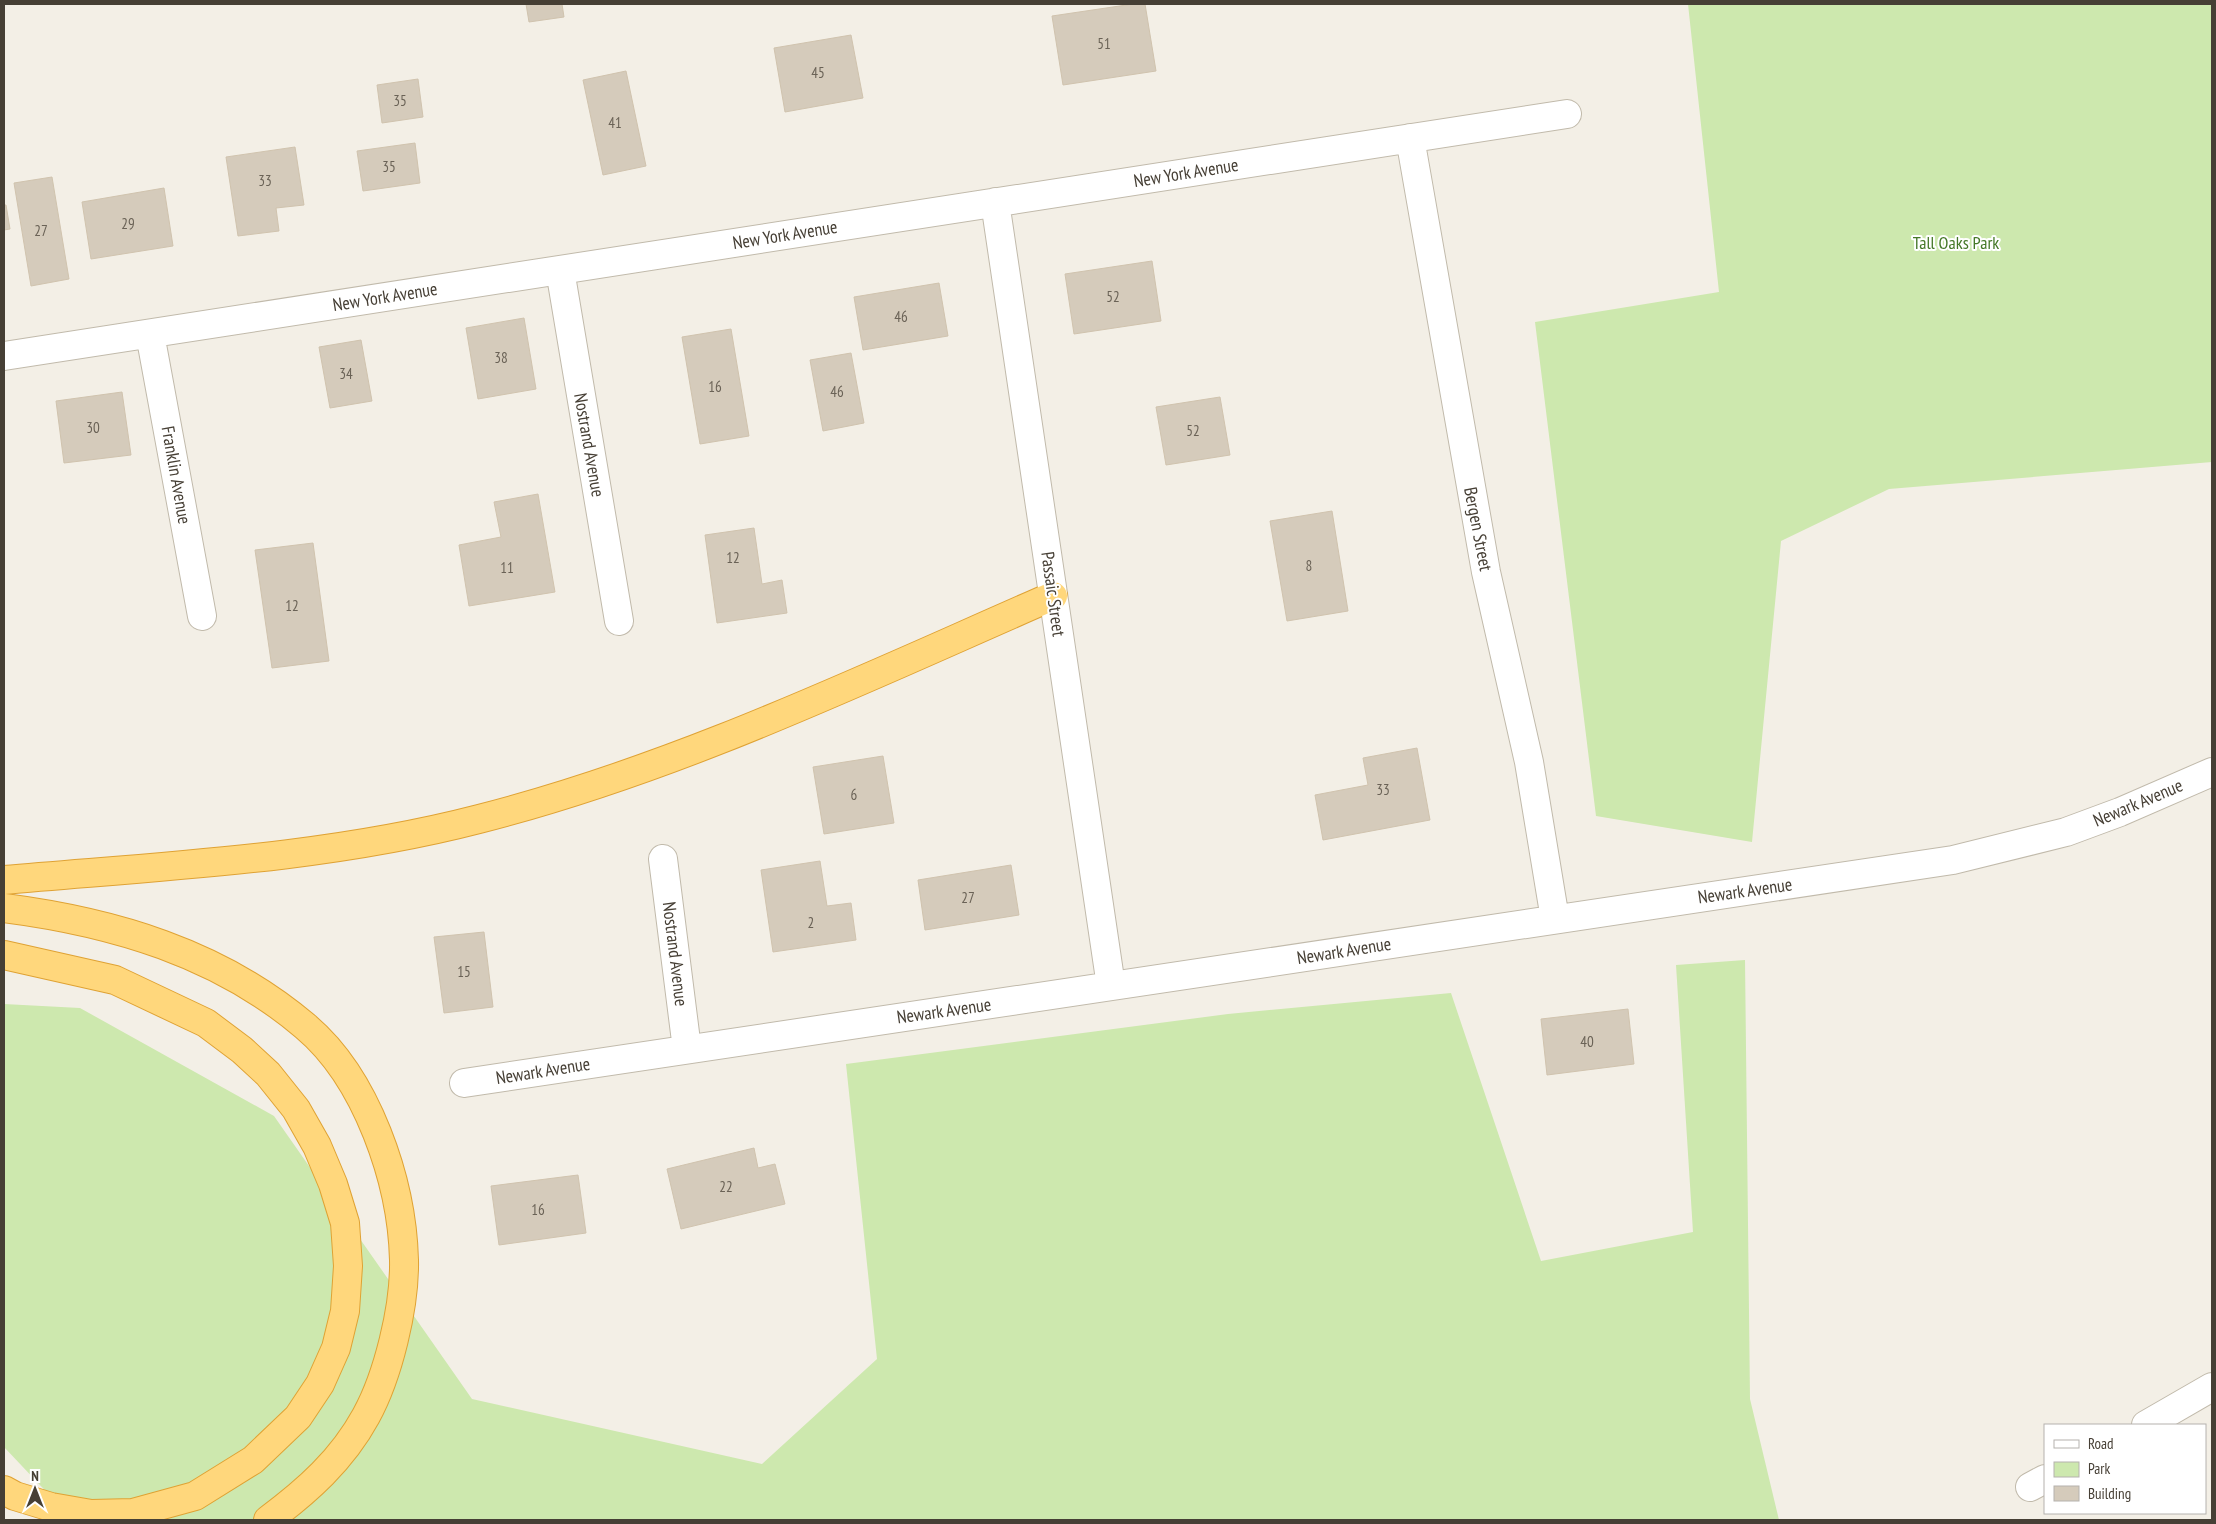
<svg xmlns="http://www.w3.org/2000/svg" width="2216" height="1524" font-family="'PT Sans Narrow',sans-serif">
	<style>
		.green { fill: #cde8ae }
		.building { fill: #d5cbbb; stroke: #d0c3ae }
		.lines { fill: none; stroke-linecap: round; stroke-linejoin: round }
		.minor-casing { stroke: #c1baab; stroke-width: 30 }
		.trunk-casing { stroke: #dfa234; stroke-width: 30 }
		.minor { stroke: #fff; stroke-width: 28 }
		.trunk { stroke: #ffd77c; stroke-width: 28 }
		.labels { text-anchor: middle; stroke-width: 4; stroke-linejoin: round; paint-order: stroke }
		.number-label { font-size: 15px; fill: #6a6256 }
		.street-label { font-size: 18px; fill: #463f35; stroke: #fff }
		.park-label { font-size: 18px; fill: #457828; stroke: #fff }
	</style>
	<rect width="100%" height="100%" fill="#f3efe6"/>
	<path class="green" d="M1688,4H2212V462L1889,489L1781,541L1752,842L1596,816L1535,322L1719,292Z
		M1745,960L1750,1399L1779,1520H73L4,1447V1004L80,1008L274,1116L472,1399L762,1464L877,1359L846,1064L1228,1014L1451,993L1541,1261L1693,1232L1676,965Z"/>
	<path class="building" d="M526,4H562L564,17L529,22Z
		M1133,4H1145L1156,71L1063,85L1052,16Z
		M851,35L863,98L785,112L774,48Z
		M626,71L646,166L603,175L583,80Z
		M418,79L423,117L382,123L377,85Z
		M415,143L420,183L363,191L357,151Z
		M295,147L304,205L276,208L279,231L238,236L226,157Z
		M52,177L69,279L31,286L14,183Z
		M164,188L173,246L91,259L82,202Z
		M4,205H6L10,229L4,230Z
		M1152,261L1161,321L1074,334L1065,274Z
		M939,283L948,336L863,350L854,297Z
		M524,318L536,389L478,399L466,328Z
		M731,329L749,436L700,444L682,337Z
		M361,340L372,401L330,408L319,347Z
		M851,353L864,423L823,431L810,360Z
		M122,392L131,455L64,463L56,401Z
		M1220,397L1230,455L1166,465L1156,407Z
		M538,494L555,592L469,606L459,545L501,537L494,502Z
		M1332,511L1348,611L1287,621L1270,521Z
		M754,528L762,584L782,580L787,613L717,623L705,535Z
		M313,543L329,661L272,668L255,550Z
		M1417,748L1430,820L1323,840L1315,795L1368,785L1363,758Z
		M883,756L894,823L824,834L813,767Z
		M820,861L827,906L851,903L856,940L773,952L761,870Z
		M1011,865L1019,915L925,930L918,880Z
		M484,932L493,1007L444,1013L434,937Z
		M1628,1009L1634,1064L1547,1075L1541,1019Z
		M754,1148L758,1168L775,1164L785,1204L681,1229L667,1169Z
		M578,1175L586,1233L499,1245L491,1186Z"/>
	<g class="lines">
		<defs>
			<path id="minor" d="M1410,138L1486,572L1529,762L1555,919
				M995,202L1111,986
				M560,270L619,621
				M150,334L202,616
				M4,356L1567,114
				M663,859L687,1049
				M464,1083L1953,860L2066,832L2120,812L2212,772
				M2146,1425L2212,1387
				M2030,1487L2045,1479"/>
			<path id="trunk" d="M4,880C162,866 325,859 479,819C679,768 865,678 1053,596
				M4,908C113,922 219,953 305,1026C367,1078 402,1181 404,1260C405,1307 388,1376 366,1416C342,1460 307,1491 268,1520
				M4,955L115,980L206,1023L242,1050L268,1074L296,1109L317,1146L333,1184L345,1223L348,1266L345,1311L336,1348L320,1384L298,1417L253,1460L195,1496L133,1513L91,1514L51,1507L15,1496L4,1490"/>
		</defs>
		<use href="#minor" class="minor-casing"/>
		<use href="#trunk" class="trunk-casing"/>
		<use href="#minor" class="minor"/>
		<use href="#trunk" class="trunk"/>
	</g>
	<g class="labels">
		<g class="number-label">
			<text x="1104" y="49">51</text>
			<text x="818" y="78">45</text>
			<text x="400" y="106">35</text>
			<text x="615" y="128">41</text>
			<text x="389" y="172">35</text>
			<text x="265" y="186">33</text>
			<text x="128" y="229">29</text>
			<text x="41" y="236">27</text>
			<text x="1113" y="302">52</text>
			<text x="901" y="322">46</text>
			<text x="501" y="363">38</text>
			<text x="346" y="379">34</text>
			<text x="715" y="392">16</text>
			<text x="837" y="397">46</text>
			<text x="93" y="433">30</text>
			<text x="1193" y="436">52</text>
			<text x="733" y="563">12</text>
			<text x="1309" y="571">8</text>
			<text x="507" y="573">11</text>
			<text x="292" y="611">12</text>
			<text x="1383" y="795">33</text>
			<text x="854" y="800">6</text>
			<text x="968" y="903">27</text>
			<text x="811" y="928">2</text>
			<text x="464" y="977">15</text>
			<text x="1587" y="1047">40</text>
			<text x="726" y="1192">22</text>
			<text x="538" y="1215">16</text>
		</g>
		<g class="street-label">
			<text transform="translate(1186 173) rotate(-9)" y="6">New York Avenue</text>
			<text transform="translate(785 235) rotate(-9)" y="6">New York Avenue</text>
			<text transform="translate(385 297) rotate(-9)" y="6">New York Avenue</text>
			<text transform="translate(589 445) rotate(80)" y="6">Nostrand Avenue</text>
			<text transform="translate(176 475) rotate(80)" y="6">Franklin Avenue</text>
			<text transform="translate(1478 529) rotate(79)" y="6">Bergen Street</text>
			<text transform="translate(1053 594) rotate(82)" y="6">Passaic Street</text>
			<text transform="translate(2138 803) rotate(-23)" y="6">Newark Avenue</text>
			<text transform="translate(1745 891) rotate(-8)" y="6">Newark Avenue</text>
			<text transform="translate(1344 951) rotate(-9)" y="6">Newark Avenue</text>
			<text transform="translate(675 954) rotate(83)" y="6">Nostrand Avenue</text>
			<text transform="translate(944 1011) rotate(-8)" y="6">Newark Avenue</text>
			<text transform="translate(543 1071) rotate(-9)" y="6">Newark Avenue</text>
		</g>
		<g class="park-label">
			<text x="1956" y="249">Tall Oaks Park</text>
		</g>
	</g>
	<rect width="2216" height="1524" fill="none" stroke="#463f35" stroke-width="10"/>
	<rect x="2044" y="1424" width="162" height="90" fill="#ffffff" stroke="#b5b2ae"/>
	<rect x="2054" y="1440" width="25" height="8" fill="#ffffff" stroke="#b5b2ae"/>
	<text x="2088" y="1449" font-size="15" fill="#463f35">Road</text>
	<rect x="2054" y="1462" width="25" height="15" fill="#cde8ae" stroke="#b5b2ae"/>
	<text x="2088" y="1474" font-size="15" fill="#463f35">Park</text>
	<rect x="2054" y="1486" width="25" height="15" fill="#d5cbbb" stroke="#b5b2ae"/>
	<text x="2088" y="1499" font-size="15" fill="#463f35">Building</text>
	<g transform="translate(35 1489)" stroke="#ffffff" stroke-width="4" paint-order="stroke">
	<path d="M0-4L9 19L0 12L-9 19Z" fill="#463f35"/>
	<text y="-8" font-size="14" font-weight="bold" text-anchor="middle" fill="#463f35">N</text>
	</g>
</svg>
